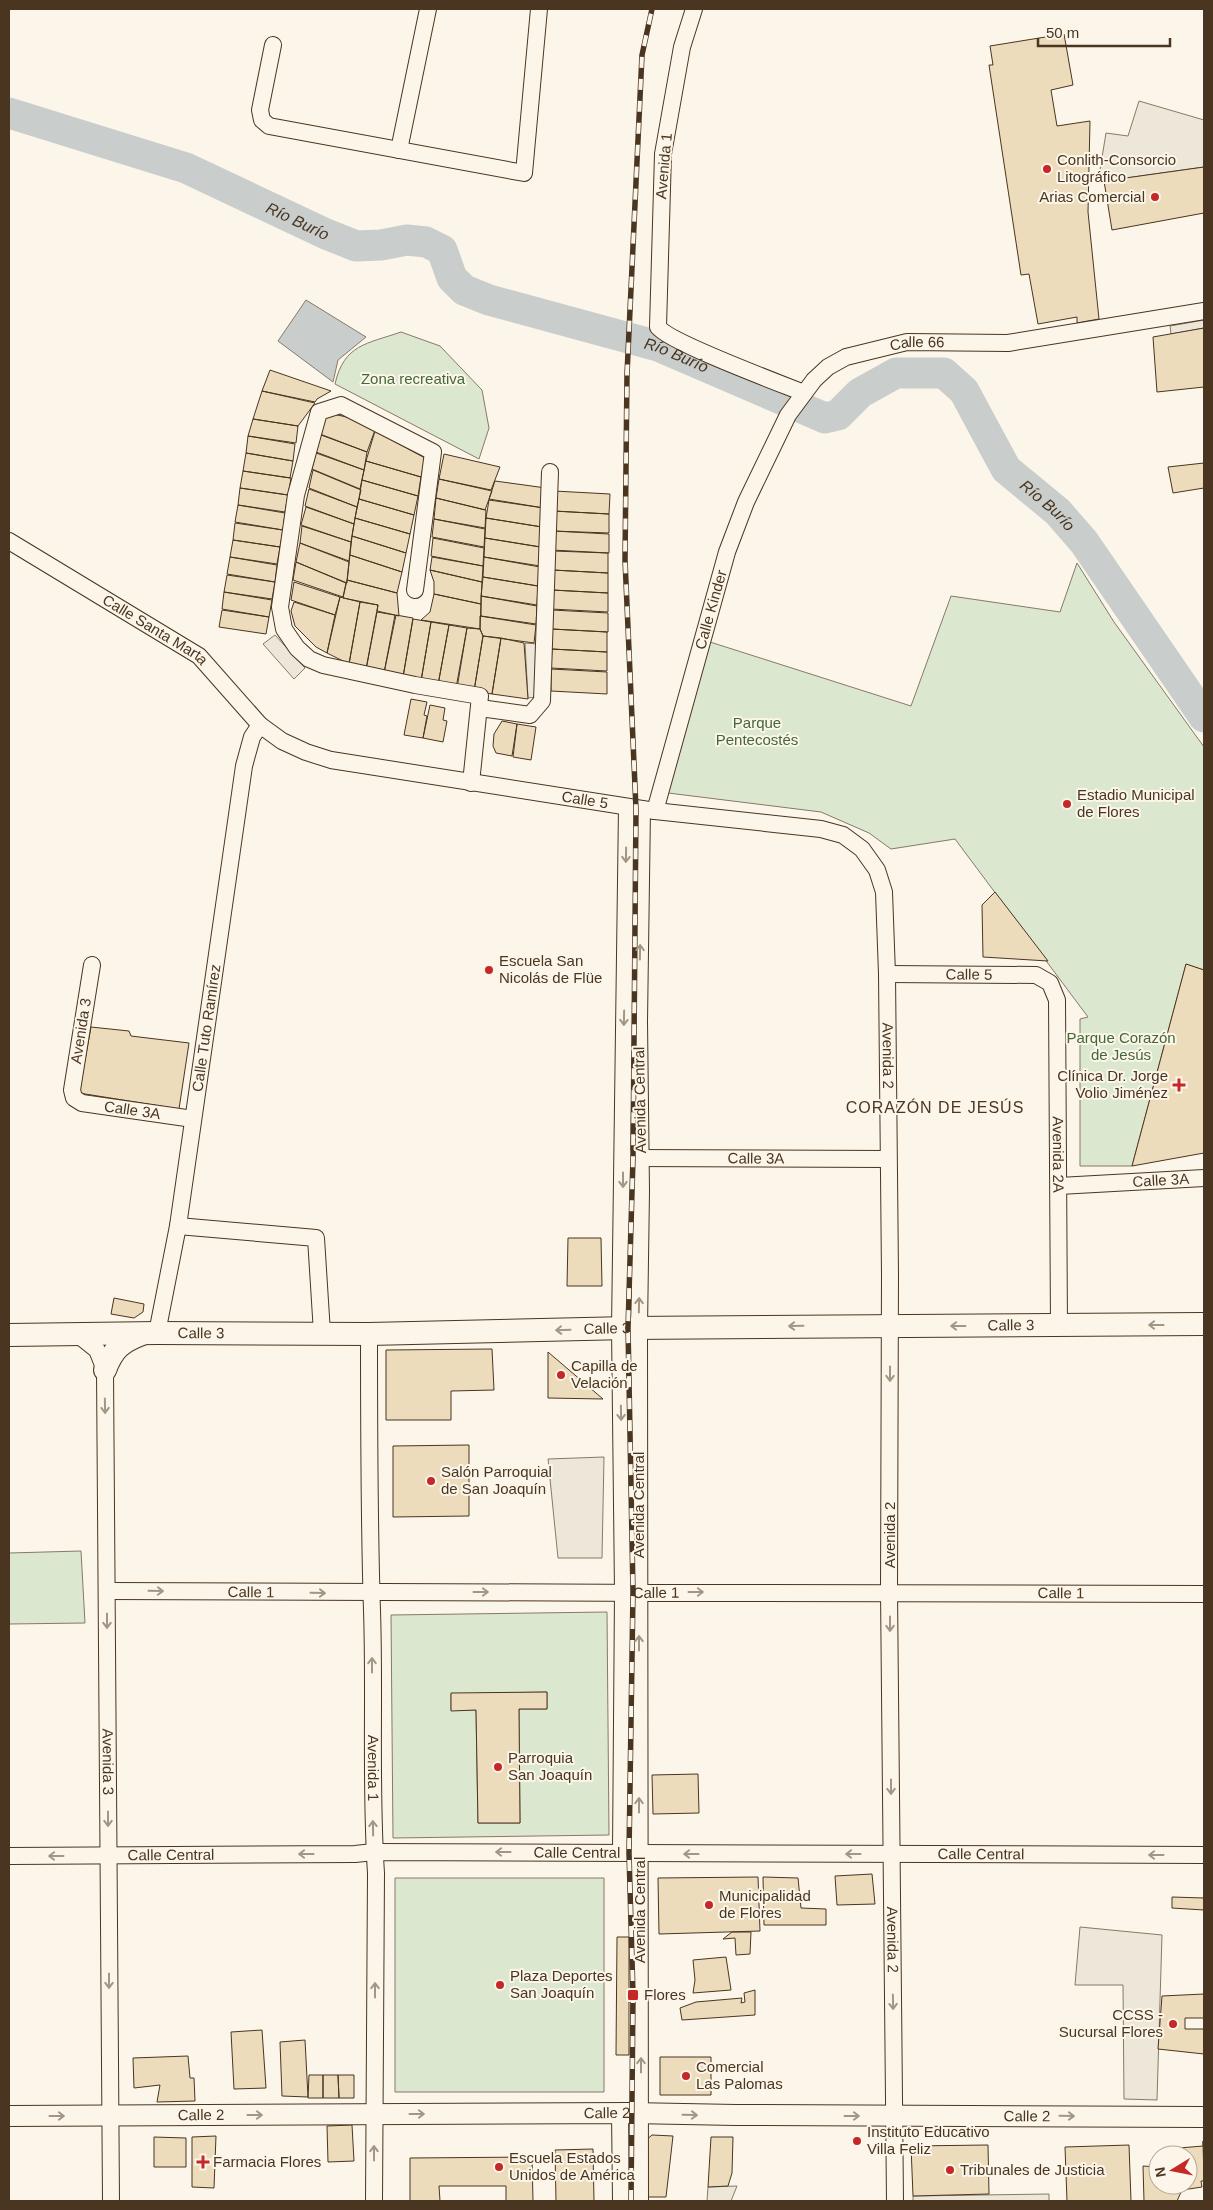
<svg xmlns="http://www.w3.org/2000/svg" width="1213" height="2210" font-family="Arial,sans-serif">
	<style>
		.green { fill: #dce7d0; stroke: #887966; fill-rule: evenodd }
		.parking { fill: #ede7d9; stroke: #887966 }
		.water { fill: #c9cecd; stroke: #887966 }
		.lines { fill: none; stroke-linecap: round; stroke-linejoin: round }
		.river { stroke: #c9cecd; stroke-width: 31 }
		.building { fill: #ecdcbc; stroke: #4a3520 }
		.minor-casing { stroke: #4a3520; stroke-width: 18 }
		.tertiary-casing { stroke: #4a3520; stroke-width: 22 }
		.secondary-casing { stroke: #4a3520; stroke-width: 24 }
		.minor { stroke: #fbf6e9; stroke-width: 16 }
		.tertiary { stroke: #fbf6e9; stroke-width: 20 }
		.secondary { stroke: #fbf6e9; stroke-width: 22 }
		.rail-casing { stroke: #4a3520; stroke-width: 5.5 }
		.rail { stroke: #fbf6e9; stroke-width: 4; stroke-dasharray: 11; stroke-linecap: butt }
		.oneway { stroke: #a29684 }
		.poi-dot { fill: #c62828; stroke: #fbf6e9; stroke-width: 2 }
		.labels { text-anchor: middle; stroke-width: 4; stroke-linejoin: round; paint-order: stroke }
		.poi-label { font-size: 15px; fill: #4a3520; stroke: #fbf6e9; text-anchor: start }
		.street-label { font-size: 15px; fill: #4a3520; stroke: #fbf6e9 }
		.park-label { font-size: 15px; fill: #436837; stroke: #fbf6e9 }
		.water-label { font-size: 16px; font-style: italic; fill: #4a3520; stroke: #fbf6e9 }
		.neighbourhood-label { font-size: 16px; letter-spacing: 1px; fill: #4a3520; stroke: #fbf6e9 }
	</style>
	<rect width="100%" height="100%" fill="#fbf6e9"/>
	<path class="green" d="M401,332L440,346L482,390L489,428L479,459L335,384C344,344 367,344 401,332Z
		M1077,563L1114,622L1204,747V970L1186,964L1132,1166H1080V1019L1088,1017L955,839L891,849L869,833L821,812L660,792L710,642L911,706L951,596L1060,612Z
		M81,1551L85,1623L9,1624V1553Z
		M607,1612L609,1835L393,1838L391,1615ZM547,1692V1709H519L520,1823H478L476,1710H451V1694Z
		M395,1878H604V2092H395Z"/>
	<path class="parking" d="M1139,101L1204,120V167L1098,182L1106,133L1128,136Z
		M1204,320V328L1171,334L1170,326Z
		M275,635L305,668L294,679L263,644Z
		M525,643L538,644L536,697L528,698Z
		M604,1457L602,1558H558L548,1459Z
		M1080,1927L1162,1935L1157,2100L1124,2099L1123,1985H1075Z
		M737,2186L731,2201H707L708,2187Z
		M1049,2194V2201H913V2196Z"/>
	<path class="water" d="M306,300L366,337L338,360L333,382L278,341Z"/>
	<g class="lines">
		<path class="river" id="s1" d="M9,113L186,168L326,234L356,246L381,245L407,240L426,242L442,250L452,278L464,290L489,300L658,346L825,418L838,415L860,393L896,373H944L964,391L1006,469L1058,512L1084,542L1204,717"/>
	</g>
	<path class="building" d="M1064,34L1073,85L1051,90L1057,126L1090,121L1088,212L1099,319L1077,323V317L1038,324L1029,274L1021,275L989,65H993L990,46Z
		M1204,167V213L1112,230L1104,181Z
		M1204,328V387L1157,392L1153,337Z
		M270,370L331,391L317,399L315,402L262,391Z
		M262,391L315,403L298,426L253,419Z
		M333,414L351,418L375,430L367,452L320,434L325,418Z
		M253,419L298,426L296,443L248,436Z
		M375,431L425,458L421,477L366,461Z
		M321,435L367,452L364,470L316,452Z
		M248,436L295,444L293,461L246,453Z
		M246,453L293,461L290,478L243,471Z
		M316,453L364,470L360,489L312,469Z
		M444,454L500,467L491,490L439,479Z
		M366,461L421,477L418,496L362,480Z
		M1204,463V488L1173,493L1168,467Z
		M313,470L361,490L357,507L309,488Z
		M243,471L291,478L288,495L240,488Z
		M439,479L492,491L485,510L436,498Z
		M362,480L418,496L414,515L359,499Z
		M495,481L546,488L544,508L489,499Z
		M240,488L288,495L285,512L238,505Z
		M309,489L357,507L354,524L305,506Z
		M554,491L610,494L609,514L553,511Z
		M436,498L486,510L485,528L434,519Z
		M359,499L414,515L410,534L355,518Z
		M489,500L544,508L542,527L486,518Z
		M238,505L285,513L283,530L235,522Z
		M306,507L354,524L351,542L301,525Z
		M554,511L609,514V533L553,531Z
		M355,518L410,534L406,553L352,536Z
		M486,518L542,527L540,547L485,538Z
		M434,519L485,529L484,547L432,537Z
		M235,523L283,530L280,547L233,540Z
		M302,526L351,542L349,561L300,543Z
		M553,531L609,534V553L552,550Z
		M352,536L406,553L402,572L350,555Z
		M433,538L484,548L483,566L431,556Z
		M485,538L541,547L540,566L484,557Z
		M233,540L280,547L277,564L230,557Z
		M300,543L349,562L347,583L296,562Z
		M553,551L608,553V573L552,570Z
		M350,555L402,572L397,593L347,580Z
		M230,557L277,565L275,582L227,574Z
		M432,557L483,566L482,582L430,570Z
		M484,557L540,567L538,586L483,577Z
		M296,562L346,583L343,597L293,580Z
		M430,570L482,582L481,604L434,594V582Z
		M553,570L608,573V593L552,590Z
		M227,575L275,582L272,599L224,592Z
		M483,577L538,586L537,605L481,596Z
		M347,580L397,593L399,616L377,611L378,605L343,598Z
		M294,582L340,597L335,615L291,600Z
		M552,590L608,593V612L551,609Z
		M224,592L272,600L269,617L222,609Z
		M434,594L481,604L480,629L421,620L430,612Z
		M481,596L537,606L536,624L481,616Z
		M340,597L360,602L349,664L327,653Z
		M294,602L335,615L327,653L316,647L295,626L291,611Z
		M360,602L378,605L366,669L349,664Z
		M222,610L269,617L266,634L219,627Z
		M552,610L608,613V632L551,629Z
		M377,612L395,615L384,673L366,670Z
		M396,615L413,618L403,677L384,673Z
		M480,616L536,625L534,643L483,636L480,629Z
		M413,619L431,622L421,681L403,677Z
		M431,622L449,625L438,685L421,681Z
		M449,625L467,628L456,688L438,685Z
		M467,628L480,629L483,636L474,691L457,688Z
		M552,629L607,632V652L551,649Z
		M483,636L501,638L492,694L474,691Z
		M501,638L524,643L528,699L492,694Z
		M552,649L607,652V671L551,668Z
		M551,669L607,672V694L551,691Z
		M411,699L427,702L424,715L427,716L423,738L404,735Z
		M430,705L445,708L443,720L447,721L443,742L423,738Z
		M502,721L517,724L512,756L496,753L493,746L494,734Z
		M517,724L536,727L531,760L513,757Z
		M995,892L1048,961L983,957L982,905Z
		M1186,964L1204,970V1153L1132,1166Z
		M91,1027L129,1031L131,1036L189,1043L179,1109L79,1093Z
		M568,1238H601L602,1286H567Z
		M114,1298L144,1304L143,1312L134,1318L111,1314Z
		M492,1349L494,1390L451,1391V1420H386V1350Z
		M548,1352L603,1399L548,1398Z
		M469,1445V1516L393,1517V1446Z
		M547,1692V1709H519L520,1823H478L476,1710L451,1711V1693Z
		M698,1774L699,1813L653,1814L652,1775Z
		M872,1874L875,1904L837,1905L835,1876Z
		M758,1877L760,1931L659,1934L658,1878Z
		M763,1877L798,1878L801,1908L826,1909V1925H764Z
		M1172,1897L1204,1898V1910L1172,1908Z
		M732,1932H751L750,1954L736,1955L735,1938L723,1939Z
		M617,1937H629V2055H616Z
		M726,1957L731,1990L693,1993L695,1980L693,1960Z
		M755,1990V2015L682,2020L680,2008L696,2002L742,1998L741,2003L745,2002L744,1993Z
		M1204,1994V2018H1185V2029H1204V2054L1158,2049L1162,1996Z
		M262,2030L266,2088L234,2089L231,2032Z
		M305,2040L308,2097L282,2096L280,2042Z
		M188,2056L190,2078H194L195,2101L157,2102L160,2085L134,2088L133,2058Z
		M660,2057H711V2095H660Z
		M309,2075H323V2098H308Z
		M323,2075H338L339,2098H323Z
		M338,2075H354V2098H339Z
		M352,2125L354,2161L328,2162L327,2126Z
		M652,2135L673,2136L666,2197H645V2141Z
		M216,2136L214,2188L192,2187V2137Z
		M154,2137L186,2138V2167H154Z
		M711,2137H733L732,2173L728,2186L708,2187Z
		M1203,2141L1204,2181H1201L1202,2187L1182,2190V2185H1188V2155H1179V2148L1203,2146Z
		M988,2145L989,2194L913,2196L911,2146Z
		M1129,2145L1131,2201H1067L1065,2147Z
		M593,2149L594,2201H556L555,2150Z
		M532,2157L533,2201H506V2186H439L440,2201H410V2158Z
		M1143,2166L1158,2167V2185H1182V2190L1177,2201H1144Z"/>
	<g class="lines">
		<defs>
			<g id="minor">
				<path d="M694,9L682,47L663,154L658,327C669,342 779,383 804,393"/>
				<path d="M273,45L260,110L262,120L269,126L524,173L539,9"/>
				<path d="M399,150L428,9"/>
				<path id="s2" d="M9,541L199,656L260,725L282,741L306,752L331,760L655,811L821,829L843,835L862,849L877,870L884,892L887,974L890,1274L889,1591L895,2201"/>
				<path d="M415,590L433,452L341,405L319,412L296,495L280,607L284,629L297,648L309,659L323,665L415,685L480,696L471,783"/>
				<path d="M480,708L530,715L542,701L550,472"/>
				<path id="s3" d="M655,811L727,552L746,502L788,415L814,380L828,367L846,357L907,342L1008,343L1204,311"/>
				<path id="s4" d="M92,965L72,1090L74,1098L82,1103L193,1119"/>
				<path id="s5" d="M887,974L1036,975L1050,983L1057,1000L1059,1326"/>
				<path id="s6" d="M631,1158L888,1159"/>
				<path id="s7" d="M1059,1186L1204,1178"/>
				<path d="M178,1226L316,1238L322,1333"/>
				<path id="s8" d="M157,1333L178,1226L244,766L252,737L260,725"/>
				<path id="s9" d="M77,1334L97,1350L105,1370L111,2201"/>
				<path id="s10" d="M369,1334C369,1426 369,1519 372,1611C375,1699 370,1786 376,1873L374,2201"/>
				<path id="s11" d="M107,1591C473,1595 838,1591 1204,1594"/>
				<path d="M621,1852L623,1592L620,1328L627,807"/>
				<path id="s12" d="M9,1856L355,1854L374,1852L1204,1855"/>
				<path d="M620,2113L621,2201"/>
				<path d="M640,2201L639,1328L641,1191L639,1021L642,809"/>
			</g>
			<g id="tertiary">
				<path id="s13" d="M9,2116L631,2113L736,2115L1204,2117"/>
			</g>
			<g id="secondary">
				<path id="s14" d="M9,1335L157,1333L369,1334L628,1328L1204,1324"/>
				<path d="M105,1370C113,1349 121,1342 142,1334"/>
			</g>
		</defs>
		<use href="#minor" class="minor-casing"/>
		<use href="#tertiary" class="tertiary-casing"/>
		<use href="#secondary" class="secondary-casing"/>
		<use href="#minor" class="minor"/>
		<use href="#tertiary" class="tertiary"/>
		<use href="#secondary" class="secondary"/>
		<defs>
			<path id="rail" d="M631,2201L633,1995L629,1853L633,1592L628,1328L633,1158L636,809L625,560L627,374L642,55L652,9"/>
		</defs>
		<use href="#rail" class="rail-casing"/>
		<use href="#rail" class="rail"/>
	</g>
	<defs><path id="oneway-shaft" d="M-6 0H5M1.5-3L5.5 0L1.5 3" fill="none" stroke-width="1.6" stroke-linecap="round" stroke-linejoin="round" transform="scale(1.25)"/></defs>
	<g class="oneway">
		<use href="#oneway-shaft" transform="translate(626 855) rotate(91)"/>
		<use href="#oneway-shaft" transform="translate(640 952) rotate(-89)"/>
		<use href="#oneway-shaft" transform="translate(624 1018) rotate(91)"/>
		<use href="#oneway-shaft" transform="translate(623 1180) rotate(90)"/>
		<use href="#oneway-shaft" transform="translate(639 1305) rotate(-89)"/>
		<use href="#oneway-shaft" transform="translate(1156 1325) rotate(180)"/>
		<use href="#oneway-shaft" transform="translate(796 1326) rotate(179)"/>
		<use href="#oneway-shaft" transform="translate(958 1326) rotate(180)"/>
		<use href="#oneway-shaft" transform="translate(563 1330) rotate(178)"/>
		<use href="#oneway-shaft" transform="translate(890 1374) rotate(90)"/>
		<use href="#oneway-shaft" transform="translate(105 1406) rotate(89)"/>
		<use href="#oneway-shaft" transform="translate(621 1413) rotate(89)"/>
		<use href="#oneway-shaft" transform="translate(156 1591) rotate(1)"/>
		<use href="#oneway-shaft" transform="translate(481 1592)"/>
		<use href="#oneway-shaft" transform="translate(696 1592)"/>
		<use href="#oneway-shaft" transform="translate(318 1593) rotate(1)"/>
		<use href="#oneway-shaft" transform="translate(107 1621) rotate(90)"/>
		<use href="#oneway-shaft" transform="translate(890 1624) rotate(90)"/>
		<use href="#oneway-shaft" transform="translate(639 1643) rotate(-90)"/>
		<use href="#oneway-shaft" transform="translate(372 1665) rotate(-90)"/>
		<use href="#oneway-shaft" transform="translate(891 1787) rotate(90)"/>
		<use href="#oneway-shaft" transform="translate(639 1805) rotate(-90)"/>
		<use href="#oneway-shaft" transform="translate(108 1819) rotate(90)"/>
		<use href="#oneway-shaft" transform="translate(373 1828) rotate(-91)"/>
		<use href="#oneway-shaft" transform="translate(503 1852) rotate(180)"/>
		<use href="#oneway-shaft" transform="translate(306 1854) rotate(180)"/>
		<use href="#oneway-shaft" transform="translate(691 1854) rotate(-180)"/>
		<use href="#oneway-shaft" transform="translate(853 1854) rotate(-180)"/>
		<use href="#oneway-shaft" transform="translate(1156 1855) rotate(-180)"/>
		<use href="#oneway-shaft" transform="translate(56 1856) rotate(180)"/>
		<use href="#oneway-shaft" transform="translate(109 1981) rotate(90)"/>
		<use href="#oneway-shaft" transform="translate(375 1990) rotate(-90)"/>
		<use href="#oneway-shaft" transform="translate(893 2002) rotate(89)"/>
		<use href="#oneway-shaft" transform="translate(641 2065) rotate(-90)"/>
		<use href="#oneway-shaft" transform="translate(417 2114)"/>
		<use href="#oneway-shaft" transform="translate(255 2115)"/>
		<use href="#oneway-shaft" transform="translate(690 2115) rotate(1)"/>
		<use href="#oneway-shaft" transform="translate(57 2116)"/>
		<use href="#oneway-shaft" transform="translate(852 2116)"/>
		<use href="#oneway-shaft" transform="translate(1067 2116) rotate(1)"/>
		<use href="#oneway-shaft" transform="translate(374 2153) rotate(-90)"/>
	</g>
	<g class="poi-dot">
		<circle cx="1047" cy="169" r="5"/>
		<circle cx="1155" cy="197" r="5"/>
		<circle cx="1067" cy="804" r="5"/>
		<circle cx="489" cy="970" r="5"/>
		<path d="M1176.5 1077.5h5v5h5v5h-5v5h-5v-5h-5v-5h5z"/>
		<circle cx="561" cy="1375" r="5"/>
		<circle cx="431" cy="1481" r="5"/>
		<circle cx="498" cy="1767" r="5"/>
		<circle cx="709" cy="1905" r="5"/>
		<circle cx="500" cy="1985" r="5"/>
		<rect x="627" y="1989" width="12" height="12" rx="2.5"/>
		<circle cx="1173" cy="2024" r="5"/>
		<circle cx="686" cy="2076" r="5"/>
		<circle cx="857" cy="2141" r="5"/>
		<path d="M200.5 2154.5h5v5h5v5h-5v5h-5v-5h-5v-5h5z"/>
		<circle cx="499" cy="2167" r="5"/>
		<circle cx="950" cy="2170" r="5"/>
	</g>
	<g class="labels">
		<g class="poi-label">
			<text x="1057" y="165">Conlith-Consorcio<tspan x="1057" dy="17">Litográfico</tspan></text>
			<text x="1145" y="202" text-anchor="end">Arias Comercial</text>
			<text x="1077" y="800">Estadio Municipal<tspan x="1077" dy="17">de Flores</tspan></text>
			<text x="499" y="966">Escuela San<tspan x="499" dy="17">Nicolás de Flüe</tspan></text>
			<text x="1168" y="1081" text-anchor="end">Clínica Dr. Jorge<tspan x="1168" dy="17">Volio Jiménez</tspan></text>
			<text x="571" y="1371">Capilla de<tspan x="571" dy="17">Velación</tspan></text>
			<text x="441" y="1477">Salón Parroquial<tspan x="441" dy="17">de San Joaquín</tspan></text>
			<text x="508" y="1763">Parroquia<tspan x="508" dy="17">San Joaquín</tspan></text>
			<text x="719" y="1901">Municipalidad<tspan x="719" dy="17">de Flores</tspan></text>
			<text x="510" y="1981">Plaza Deportes<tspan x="510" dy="17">San Joaquín</tspan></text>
			<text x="644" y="2000">Flores</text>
			<text x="1163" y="2020" text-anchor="end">CCSS -<tspan x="1163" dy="17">Sucursal Flores</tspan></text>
			<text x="696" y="2072">Comercial<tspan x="696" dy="17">Las Palomas</tspan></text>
			<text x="867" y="2137">Instituto Educativo<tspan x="867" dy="17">Villa Feliz</tspan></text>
			<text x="509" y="2163">Escuela Estados<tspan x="509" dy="17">Unidos de América</tspan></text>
			<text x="213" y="2167">Farmacia Flores</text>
			<text x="960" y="2175">Tribunales de Justicia</text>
		</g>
		<g class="street-label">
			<text transform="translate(664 166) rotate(-85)" y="5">Avenida 1</text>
			<text dy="5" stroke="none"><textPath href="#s3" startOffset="575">Calle 66</textPath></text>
			<text dy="5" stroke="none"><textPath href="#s3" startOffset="209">Calle Kinder</textPath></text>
			<text dy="5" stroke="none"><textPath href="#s2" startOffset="171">Calle Santa Marta</textPath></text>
			<text dy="5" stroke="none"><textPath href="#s2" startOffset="651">Calle 5</textPath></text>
			<text dy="5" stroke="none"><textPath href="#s5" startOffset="82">Calle 5</textPath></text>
			<text dy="5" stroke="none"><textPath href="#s8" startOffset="309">Calle Tuto Ramírez</textPath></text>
			<text transform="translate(81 1031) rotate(-81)" y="5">Avenida 3</text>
			<text dy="5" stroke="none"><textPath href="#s2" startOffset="1148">Avenida 2</textPath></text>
			<text transform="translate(640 1100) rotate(-91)" y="5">Avenida Central</text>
			<text dy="5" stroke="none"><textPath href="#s4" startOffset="195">Calle 3A</textPath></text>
			<text dy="5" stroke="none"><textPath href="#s5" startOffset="338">Avenida 2A</textPath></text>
			<text dy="5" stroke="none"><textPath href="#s6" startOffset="125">Calle 3A</textPath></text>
			<text dy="5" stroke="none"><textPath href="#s7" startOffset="102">Calle 3A</textPath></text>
			<text dy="5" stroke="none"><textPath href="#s14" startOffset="1002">Calle 3</textPath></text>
			<text dy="5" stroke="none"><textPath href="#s14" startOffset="598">Calle 3</textPath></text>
			<text dy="5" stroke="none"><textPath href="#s14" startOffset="192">Calle 3</textPath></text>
			<text transform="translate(639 1505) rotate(-90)" y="5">Avenida Central</text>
			<text transform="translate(890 1535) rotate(-90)" y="5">Avenida 2</text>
			<text dy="5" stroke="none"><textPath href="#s11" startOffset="144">Calle 1</textPath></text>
			<text dy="5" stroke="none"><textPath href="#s11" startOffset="549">Calle 1</textPath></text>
			<text dy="5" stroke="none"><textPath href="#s11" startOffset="954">Calle 1</textPath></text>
			<text dy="5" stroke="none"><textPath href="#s9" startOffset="439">Avenida 3</textPath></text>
			<text dy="5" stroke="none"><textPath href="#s10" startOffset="434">Avenida 1</textPath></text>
			<text dy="5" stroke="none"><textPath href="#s12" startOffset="568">Calle Central</textPath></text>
			<text dy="5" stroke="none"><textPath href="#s12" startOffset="972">Calle Central</textPath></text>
			<text dy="5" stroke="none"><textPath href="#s12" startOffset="162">Calle Central</textPath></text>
			<text transform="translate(640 1910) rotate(-90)" y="5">Avenida Central</text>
			<text dy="5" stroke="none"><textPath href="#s2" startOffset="2032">Avenida 2</textPath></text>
			<text dy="5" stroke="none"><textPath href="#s13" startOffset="598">Calle 2</textPath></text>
			<text dy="5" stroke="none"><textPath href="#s13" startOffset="192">Calle 2</textPath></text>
			<text dy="5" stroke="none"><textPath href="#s13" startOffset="1018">Calle 2</textPath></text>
		</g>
		<g class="park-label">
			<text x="413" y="384">Zona recreativa</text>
			<text x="757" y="728">Parque<tspan x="757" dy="17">Pentecostés</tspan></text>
			<text x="1121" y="1043">Parque Corazón<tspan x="1121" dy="17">de Jesús</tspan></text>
		</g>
		<g class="water-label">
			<text dy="6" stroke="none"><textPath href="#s1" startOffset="309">Río Burío</textPath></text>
			<text dy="6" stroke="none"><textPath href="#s1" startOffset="730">Río Burío</textPath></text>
			<text dy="6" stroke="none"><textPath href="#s1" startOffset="1196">Río Burío</textPath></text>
		</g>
		<g class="neighbourhood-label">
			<text x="935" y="1113">CORAZÓN DE JESÚS</text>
		</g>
	</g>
	<rect width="1213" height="2210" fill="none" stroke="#4a3520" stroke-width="20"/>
	<g transform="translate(1173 2170) rotate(260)"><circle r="24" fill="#fbf6e9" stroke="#b4a999"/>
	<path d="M0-4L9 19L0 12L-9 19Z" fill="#c62828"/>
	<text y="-8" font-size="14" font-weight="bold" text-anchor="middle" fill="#4a3520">N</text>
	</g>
	<path d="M1038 38v8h132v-8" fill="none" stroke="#4a3520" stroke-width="2.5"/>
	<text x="1046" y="38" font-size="15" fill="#4a3520" stroke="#fbf6e9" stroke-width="4" paint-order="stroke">50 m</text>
</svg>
